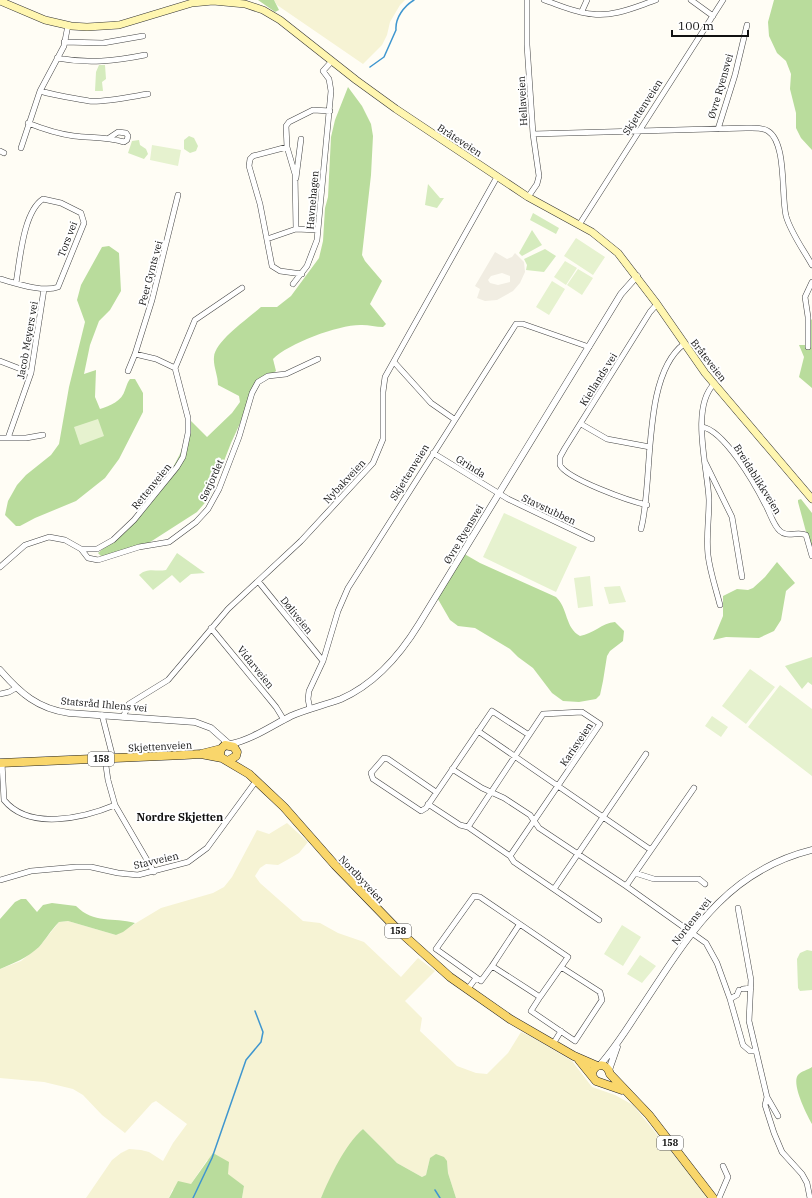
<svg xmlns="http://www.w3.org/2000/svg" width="812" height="1198" font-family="'IBM Plex Serif',serif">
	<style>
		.farmland { fill: #f6f3d4 }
		.green { fill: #d5ebbd }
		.forest { fill: #b9dc9c }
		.pitch { fill: #e6f2cf }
		.plaza { fill: #f1ede2; fill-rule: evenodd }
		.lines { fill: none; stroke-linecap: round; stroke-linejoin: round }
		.stream { stroke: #3f96cf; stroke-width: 1.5 }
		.minor-casing { stroke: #444; stroke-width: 6 }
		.tertiary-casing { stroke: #444; stroke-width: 7 }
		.secondary-casing { stroke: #333; stroke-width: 8 }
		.primary-casing { stroke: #222; stroke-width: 9 }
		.minor { stroke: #fff; stroke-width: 5 }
		.tertiary { stroke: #fff; stroke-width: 6 }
		.secondary { stroke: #fff6b0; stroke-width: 7 }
		.primary { stroke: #f9d66b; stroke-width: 8 }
		.labels { text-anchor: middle; stroke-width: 4; stroke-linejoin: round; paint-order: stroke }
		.shield { fill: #fff; stroke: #585858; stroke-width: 1 }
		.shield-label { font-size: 9px; font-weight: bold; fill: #111 }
		.street-label { font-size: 10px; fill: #111; stroke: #fff }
		.neighbourhood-label { font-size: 11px; font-weight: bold; fill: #111; stroke: #fff }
	</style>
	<rect width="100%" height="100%" fill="#fffdf5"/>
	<path class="farmland" d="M274,0H405L400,5L390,22L387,35L382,45L363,64L277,5Z
		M287,823L308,842L299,853L287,860L278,865L266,864L260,868L255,876L260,883L303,921L320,923L338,933L364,942L401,977L418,958L435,971L405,1001L422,1018L420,1031L457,1066L476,1073L487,1074L508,1053L521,1032L530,1036L572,1061L592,1087L615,1095L633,1105L709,1198H456L448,1173L447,1161L430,1158L426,1175L422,1177L397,1163L363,1129L358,1134L336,1167L321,1198H242L244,1186L207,1160L191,1184L172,1190L169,1198H86L112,1160L121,1153L129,1149L141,1150L149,1152L163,1161L173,1143L187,1124L156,1101L152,1103L125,1133L102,1115L83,1095L73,1089L44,1082L0,1078V969L21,961L31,953L39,947L59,922L68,921L116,935L161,908L213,893L224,887L232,877L257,830L269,834Z"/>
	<path class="green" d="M99,65H105L106,79L102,82L103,91H95L96,72Z
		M189,136L194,138L198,146L196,151L190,153L184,149V140Z
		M139,140L140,145L146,149L148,154L144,159L128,153L132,141Z
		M428,184L440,198H444L437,208L425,205Z
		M533,213L559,228L556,234L530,220Z
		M532,230L542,245L522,256L519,253Z
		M545,249L556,256L544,272L526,270L527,265L524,259Z
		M177,553L205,573L191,574L180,583L172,575L153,590L139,575C148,567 155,572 166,570Z
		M812,657V685L808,682L802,689L785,666Z
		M807,950L812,951V990L800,991L798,988L797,959L800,953Z"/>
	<path class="forest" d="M258,0H274L279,10L275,12Z
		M774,0H812V150L801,138L796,128V113L790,89L791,74L786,61L777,53L769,36L768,22Z
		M348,87L362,106L371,124L373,136L371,175L362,255L365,261L382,281L370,304L386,324L383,327C376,327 369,325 362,325C340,324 289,343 273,359L276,371L258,384L231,443L210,497L197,512L144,546L109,557L101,556L98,553L126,529L171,471L180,454L191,421L207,437L232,413L240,402L239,396L218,385C218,375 213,366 214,357C215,341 249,318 261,307H277L291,296L319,258L323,241L325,208L328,197L331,137L335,120Z
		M109,246L119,253L121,291L110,310L99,321L90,345L84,374L96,370L95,397L100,409C110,406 122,401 125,390C127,385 127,383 130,379H135L143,393V412L119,459L105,478L76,501L35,518L20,526H16L5,515L8,501L17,485L26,475L51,455L59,444L69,387L85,322L77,300L81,285L102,247Z
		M812,319V388L799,377L804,357L799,345H808L810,321Z
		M801,499L812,513V554L798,502V500Z
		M461,552L480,563L556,597C568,608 565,628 580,636C593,634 602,623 615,622L624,631L623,641L610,651L607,656L603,681L600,695L596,699L579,702L563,701L552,693L533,668L518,657L510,649L475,628L458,626L450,620L435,594Z
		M777,562L795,583L786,591L781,620L774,631L759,638L726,637L713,640L723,616V596L737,589L748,590L753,588L765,577Z
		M21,899H26L37,912L43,905L52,903L76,906C94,924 113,917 135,923L123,932L116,935L68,921L59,922C51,930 46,939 39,947C27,958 14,963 0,969V919L15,902Z
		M812,1067V1124C807,1115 791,1084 798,1075C801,1071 808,1070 812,1067Z
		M363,1129L397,1163L422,1177L426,1175L430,1158L436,1154L444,1157L447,1161L448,1173L456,1198H321C330,1177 345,1144 363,1129Z
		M213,1153L229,1162L228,1174L244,1186L242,1198H169L178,1181L191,1184Z"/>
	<path class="pitch" d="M152,145L181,150L178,166L150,160Z
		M576,238L605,257L593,275L564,256Z
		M565,261L577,268L566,285L554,277Z
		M578,269L593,278L582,295L567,285Z
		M552,281L565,289L549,315L536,307Z
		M98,419L104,436L80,445L74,427Z
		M504,513L577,547L556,592L483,557Z
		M590,576L593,606L578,608L574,578Z
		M620,586L626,602L609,604L604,587Z
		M750,669L775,687L746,724L722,706Z
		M780,685L812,709V776L748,727Z
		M712,716L728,727L721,737L705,726Z
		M622,925L641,937L623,966L604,954Z
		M640,955L656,966L642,983L627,974Z"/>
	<path class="plaza" d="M495,252L507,259L512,257L515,253L524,262L525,272L520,283L513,291L497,300L485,301L477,298L480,289L475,286ZM502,273L510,276V282L498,285L490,283L488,280L491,276Z"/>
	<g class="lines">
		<path class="stream" d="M370,67L384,57L396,30C395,18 404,6 414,0
			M435,1190L440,1198
			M193,1198L212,1158L246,1060L261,1042L263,1032L255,1011"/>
		<defs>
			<path id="minor" d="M527,0V45L533,134L539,176L537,184L528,197
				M544,0C559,5 576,13 592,14C614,17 635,7 656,0
				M691,0L713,16
				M582,11L587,0
				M64,42L103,43L143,36
				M57,58C88,64 115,61 145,55
				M40,91C57,96 73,98 89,101C100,103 135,96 148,94
				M28,123C43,129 59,134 74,136C91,138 107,137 124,142L127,140L128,136L126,133L118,132L109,138
				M718,129L735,75L747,25
				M533,134L746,128C753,128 762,127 768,131C787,143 781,195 786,216C791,233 803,249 812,265
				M287,147L253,156L250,159L249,166L260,204L272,266L280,271L302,274
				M21,148L40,91L64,46L68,25
				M0,151L4,153
				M296,178L301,139
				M579,225L723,0
				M296,229L295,174L287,147L286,126L289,122L313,110L330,111
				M267,239L296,229L318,230
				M0,279C15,283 44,293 58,287L84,223L81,213L61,203L43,199C23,212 20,260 16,283
				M293,284L307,266L317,240L331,91L329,79L323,71L332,61
				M808,347V317L805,297L812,282
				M135,354L152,300L178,195
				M0,361L31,373
				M394,362L431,403L454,419
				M128,371L135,354L156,359L175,368
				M714,384C690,408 708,470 709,500C709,519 706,537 708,555C710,572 716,589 720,605
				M581,424L607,439L650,447
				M702,427C724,430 755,484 765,504C770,512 773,525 780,531C787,538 798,531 806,535L812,556
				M0,438H26L43,435
				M8,438L31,373L44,289
				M433,453L508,499L592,539
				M705,462L732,517L742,577
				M647,505C629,501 567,479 560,465V457L565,448L650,312L657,304
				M641,529C654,481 641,376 684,344
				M81,549L88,558L98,560L139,547L169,542L196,522L208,509L219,489L239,437L252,393L258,382L268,376L286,374L318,359
				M0,567L25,545L49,537L65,540L81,549H97L113,540L134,520L177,467L183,457L188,433V418L175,368L195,320L242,288
				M258,581L323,661
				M211,628L276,707L284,720
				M0,694L9,692L16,688
				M310,709L308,699L309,691L323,661L338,611L348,588L516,324H523L589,347
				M102,715L113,758
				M123,717L129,704L168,680L228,609L301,541L373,463L383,439V392L385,377L497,177
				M478,731L651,850
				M105,759L108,780L115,805L154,872
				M2,763L4,800C29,831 84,818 115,805
				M452,769L482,788L504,798L530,815L539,828L626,886L706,943L717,963L730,999L743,1045L750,1051H756
				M436,792L388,759L384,758L371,773L373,779L421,811L426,808L492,711L529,735L543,714L582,712L600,724L510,856
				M428,804L460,825L468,827L510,856L514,862L599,920
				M468,827L529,735
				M635,873L654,879H699L705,884
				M0,880L31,871L76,867H91L118,873L138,875L188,862L207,848L256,781
				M626,886L694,788
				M554,889L646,754
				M738,908L751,980L749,1021L767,1097L765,1105L774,1133L782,1152L802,1174L807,1183L810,1198
				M519,925L492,966L540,997L561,967
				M492,966L481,981L436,949L474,896L480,897L568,957L561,967L600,992L602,1000L575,1041L531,1011L540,997
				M743,989L751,988
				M467,990L476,978
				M730,999L737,995L739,990
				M553,1044L561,1031
				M767,1097L778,1116
				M719,1198L728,1177L723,1166"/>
			<path id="tertiary" d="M0,670C20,693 38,709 69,713L195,722L211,728L229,744
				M231,744C253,739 271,726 291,716C307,709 325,705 341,699C375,684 400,655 419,624L621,294L637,276
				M600,1065C613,1050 623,1035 634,1018C684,945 719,873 812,850
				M609,1070L617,1047"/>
			<path id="secondary" d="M0,1L45,20L71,26L87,27L119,25L192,3L213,1L245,4L263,10L280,20L356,80L396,109L528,197L592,232L618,253L657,304L705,373L812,499"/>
			<path id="primary" d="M201,754L222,758L249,774L284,807L335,865L399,931L450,977L510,1019L574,1056L597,1066
				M220,754L221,749L225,745L234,747L237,752L236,756L228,761
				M0,763L184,755L201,754L221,749
				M579,1060L596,1081L622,1090
				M592,1074C594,1063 607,1062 610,1074L649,1115L713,1198"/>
		</defs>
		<use href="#minor" class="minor-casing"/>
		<use href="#tertiary" class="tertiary-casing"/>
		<use href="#secondary" class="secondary-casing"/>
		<use href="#primary" class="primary-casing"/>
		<use href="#minor" class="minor"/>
		<use href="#tertiary" class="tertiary"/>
		<use href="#secondary" class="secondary"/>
		<use href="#primary" class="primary"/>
	</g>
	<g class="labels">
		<g class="shield">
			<rect x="88" y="752" width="26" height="14" rx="3"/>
			<rect x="385" y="924" width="26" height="14" rx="3"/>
			<rect x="657" y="1136" width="26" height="14" rx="3"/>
		</g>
		<g class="shield-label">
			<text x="101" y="762">158</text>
			<text x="398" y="934">158</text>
			<text x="670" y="1146">158</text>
		</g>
		<g class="street-label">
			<text transform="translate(720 86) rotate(-74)" y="4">Øvre Ryensvei</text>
			<text transform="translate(522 101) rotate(-93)" y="4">Hellaveien</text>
			<text transform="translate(642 107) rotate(-57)" y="4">Skjettenveien</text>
			<text transform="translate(460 140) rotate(33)" y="4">Bråteveien</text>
			<text transform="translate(312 200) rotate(-85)" y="4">Havnehagen</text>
			<text transform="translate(67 239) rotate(-69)" y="4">Tors vei</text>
			<text transform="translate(150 273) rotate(-75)" y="4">Peer Gynts vei</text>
			<text transform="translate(27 340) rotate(-80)" y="4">Jacob Meyers vei</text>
			<text transform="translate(709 360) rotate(52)" y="4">Bråteveien</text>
			<text transform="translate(598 379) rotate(-58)" y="4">Kiellands vei</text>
			<text transform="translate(471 466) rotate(32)" y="4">Grinda</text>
			<text transform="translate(409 472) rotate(-58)" y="4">Skjettenveien</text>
			<text transform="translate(758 479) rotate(58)" y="4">Breidablikkveien</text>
			<text transform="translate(211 480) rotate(-66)" y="4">Sørjordet</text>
			<text transform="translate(344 481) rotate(-47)" y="4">Nybakveien</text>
			<text transform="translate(151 486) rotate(-51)" y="4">Rettenveien</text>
			<text transform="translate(549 509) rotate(25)" y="4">Stavstubben</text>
			<text transform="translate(463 534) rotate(-59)" y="4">Øvre Ryensvei</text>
			<text transform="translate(297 615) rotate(51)" y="4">Døliveien</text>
			<text transform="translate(256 667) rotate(51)" y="4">Vidarveien</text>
			<text transform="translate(104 704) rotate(5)" y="4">Statsråd Ihlens vei</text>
			<text transform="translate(576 744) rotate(-56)" y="4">Karisveien</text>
			<text transform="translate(160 746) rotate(-3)" y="4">Skjettenveien</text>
			<text transform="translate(156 860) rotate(-13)" y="4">Stavveien</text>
			<text transform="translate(362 879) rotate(47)" y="4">Nordbyveien</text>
			<text transform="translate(691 921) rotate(-52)" y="4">Nordens vei</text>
		</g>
		<g class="neighbourhood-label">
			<text x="180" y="821">Nordre Skjetten</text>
		</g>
	</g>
	<path d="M672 30v6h76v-6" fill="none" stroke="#111111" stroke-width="2"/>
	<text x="678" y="30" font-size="12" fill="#111111" stroke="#ffffff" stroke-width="3" paint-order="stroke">100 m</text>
</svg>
